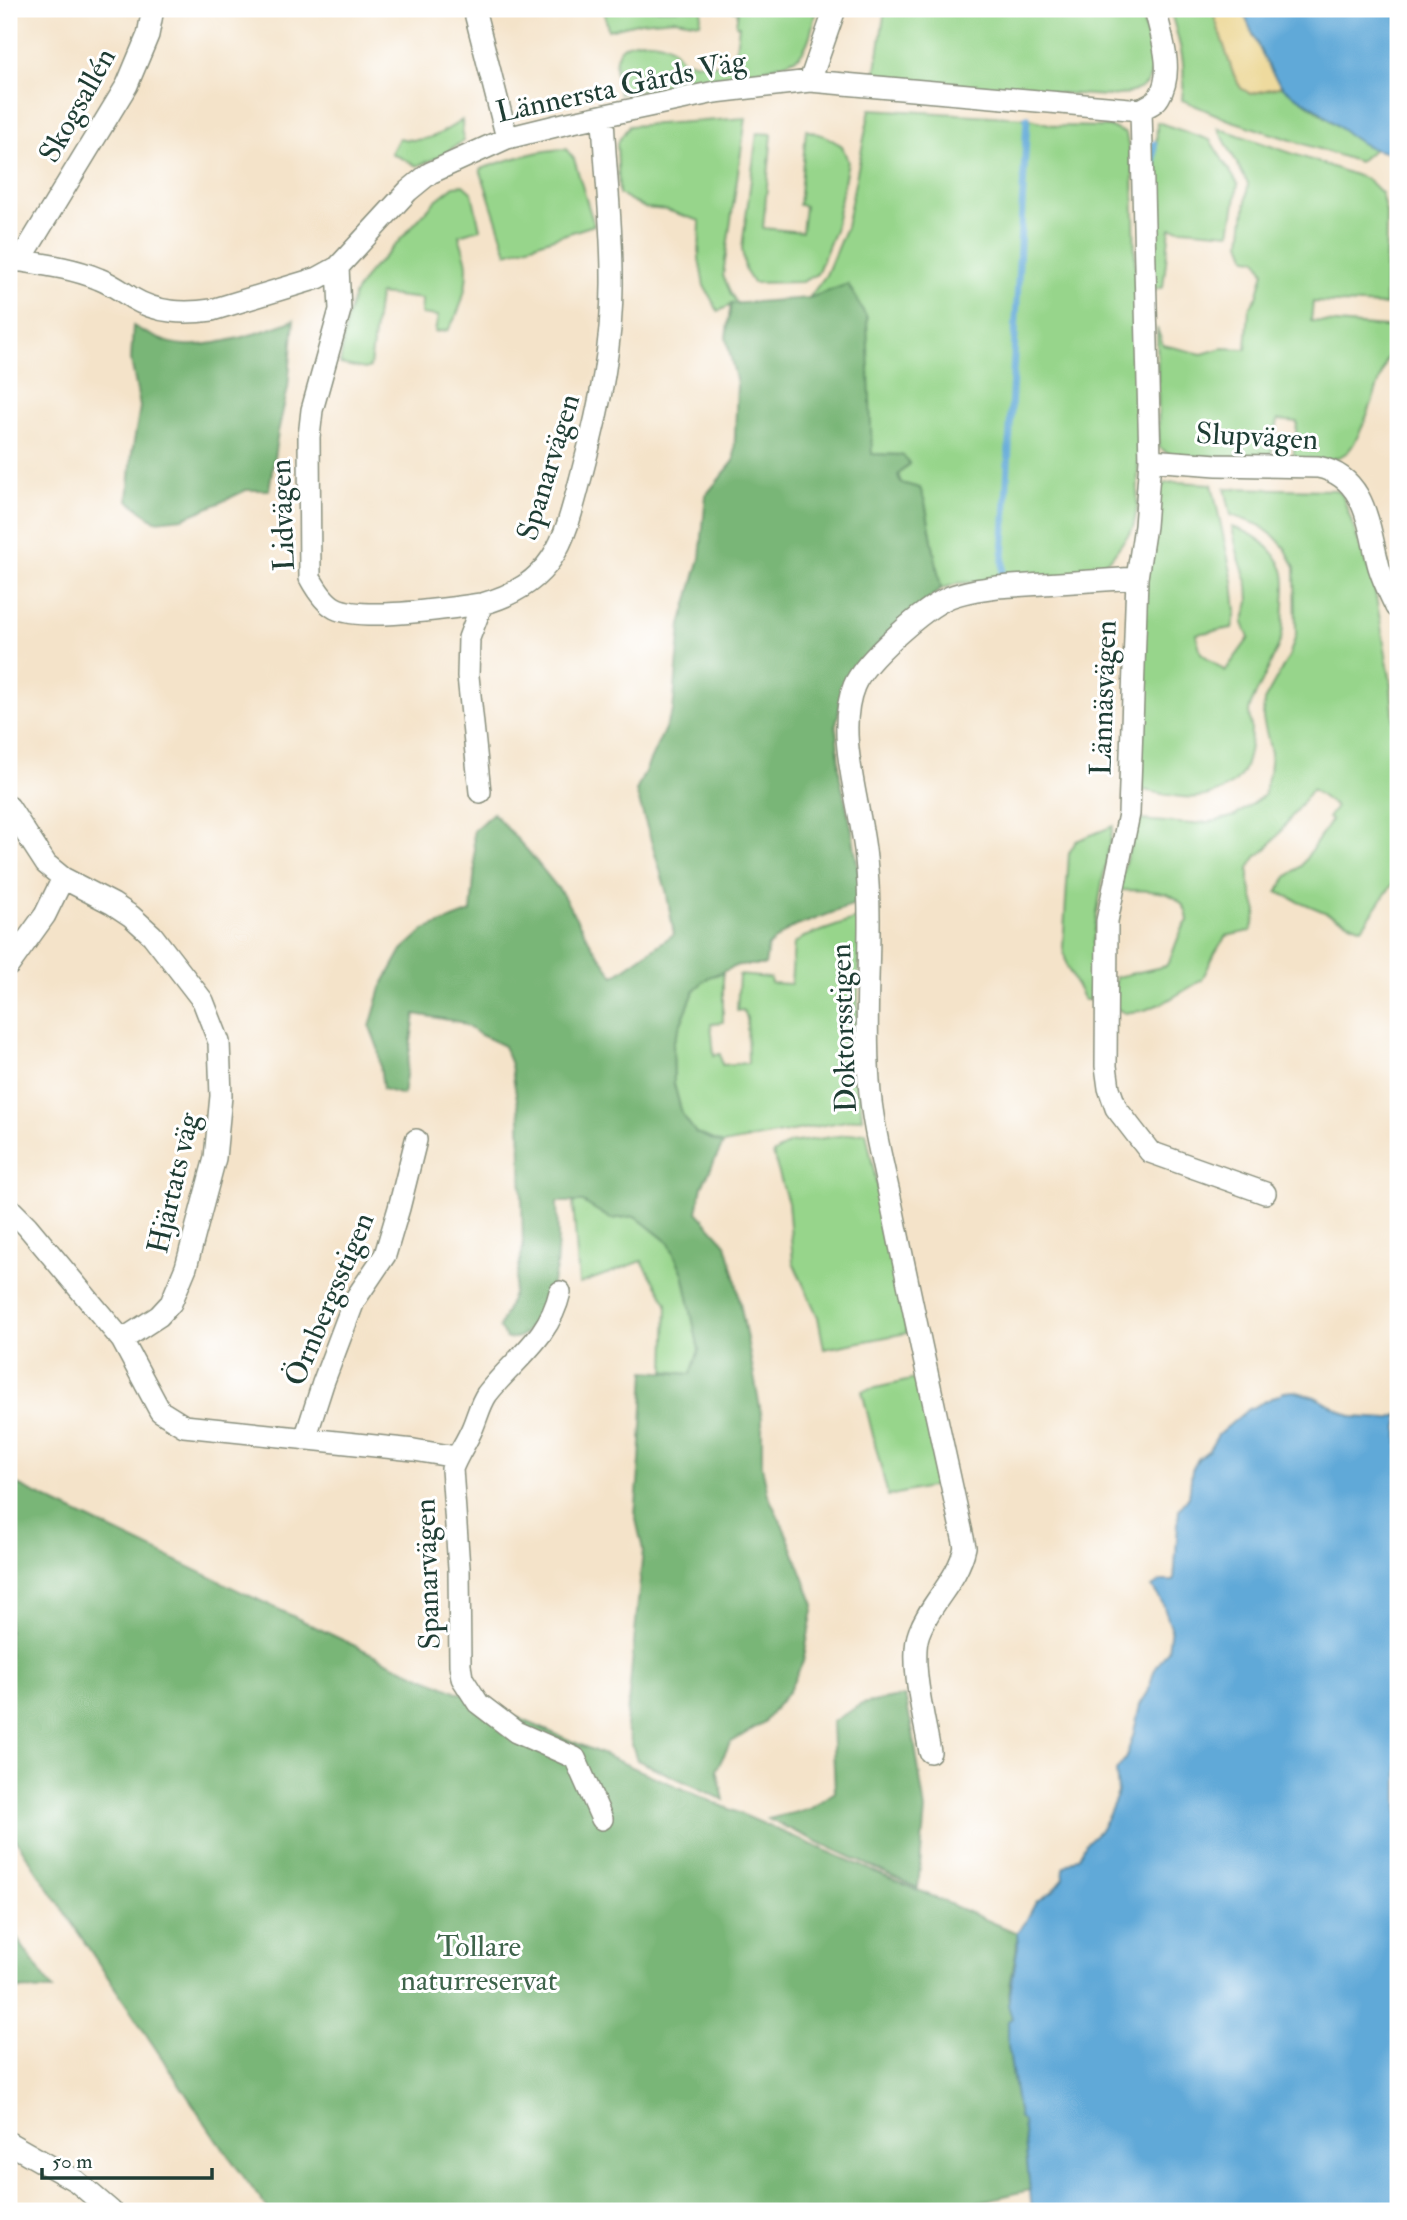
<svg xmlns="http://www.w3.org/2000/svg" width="1407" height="2220" font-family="'IM FELL Double Pica',serif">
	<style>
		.green { fill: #97d58b; stroke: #5b8960; stroke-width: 2 }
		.forest { fill: #79b677; stroke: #4c7a56; stroke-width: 2 }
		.sand { fill: #eeda9e; stroke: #868c69; stroke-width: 2 }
		.water { fill: #61a9d8; stroke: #407386; stroke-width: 2 }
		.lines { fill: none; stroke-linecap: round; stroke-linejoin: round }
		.stream { stroke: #61a9d8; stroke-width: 7 }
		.minor-casing { stroke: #8a907e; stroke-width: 24 }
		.minor { stroke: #fff; stroke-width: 21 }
		.labels { text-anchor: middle; stroke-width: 6; stroke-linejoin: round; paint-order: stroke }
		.street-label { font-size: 30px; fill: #1f3d34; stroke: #fff }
		.park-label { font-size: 30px; fill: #3d634a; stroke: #fff }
	</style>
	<rect width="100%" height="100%" fill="#fff"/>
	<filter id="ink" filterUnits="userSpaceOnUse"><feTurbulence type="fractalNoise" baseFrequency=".0143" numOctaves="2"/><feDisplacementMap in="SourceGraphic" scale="14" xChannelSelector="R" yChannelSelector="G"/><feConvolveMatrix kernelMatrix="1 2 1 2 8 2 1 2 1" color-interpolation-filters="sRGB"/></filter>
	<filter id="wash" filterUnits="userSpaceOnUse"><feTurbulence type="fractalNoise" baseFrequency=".00686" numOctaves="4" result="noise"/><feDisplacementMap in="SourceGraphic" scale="28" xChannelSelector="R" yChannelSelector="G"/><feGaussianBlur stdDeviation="1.57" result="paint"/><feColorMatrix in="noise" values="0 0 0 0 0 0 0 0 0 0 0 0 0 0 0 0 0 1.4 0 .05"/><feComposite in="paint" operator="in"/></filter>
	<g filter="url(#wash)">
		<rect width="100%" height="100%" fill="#f4e3c9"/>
		<path class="green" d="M604,9H702L700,23L675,19L641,22L608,30Z
			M726,9H816C813,24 810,43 800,55C785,72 649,89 619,94C617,83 613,65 617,55C624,37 659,38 672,48C676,51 679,56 682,61L730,66L732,55L735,56L739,26L736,25L738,11Z
			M885,9H1140C1150,53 1173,93 1108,96L874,82Z
			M1170,9H1212L1233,73L1241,88L1251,94L1282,86C1313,107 1341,131 1374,149L1359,162L1229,120L1182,100C1187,60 1180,46 1170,9Z
			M870,109L1027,118L1056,126L1111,127L1126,134L1133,171L1139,442L1137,509L1133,528L1111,558L1082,576L959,583L941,589L925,502L920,488L901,483L898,474L909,463L903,455L872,454L809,298L826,275L846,227Z
			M746,118L723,275L731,294L737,303L731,304L730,306L718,311L704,286L699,259L700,221L666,210L645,208L619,194L617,143L629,126Z
			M462,120L463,141L439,157L417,166L391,153L399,138C424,145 441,134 462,120Z
			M1157,122L1210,140L1238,184L1230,233L1170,228L1163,287L1152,291Z
			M1218,128L1367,179L1381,193L1386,212L1385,305L1313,302L1311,321L1397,328C1389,351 1363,441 1346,453C1332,463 1310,460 1293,460L1297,422L1278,420L1271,454L1257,459L1170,455L1159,447L1157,328L1163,345L1202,354L1222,348L1246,349L1249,309L1257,297L1264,272L1257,259L1247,258L1241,242L1248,184Z
			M806,130L825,136L842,146L848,161L835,230L817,274L802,282L753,283L745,270L742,248L757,133L772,134L763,228L802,232L805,206L799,205Z
			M566,149L574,159L594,225L507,253L480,169C508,160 536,150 566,149Z
			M463,185L472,193L480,229L459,235C461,245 467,257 467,267C467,289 460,312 448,330L435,332L438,316L421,314L422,299L379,294L370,367L365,369L340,364L346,322L354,295L369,272L388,253L436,200L454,186Z
			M1177,482L1212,484L1233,581L1236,612L1232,628L1196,634L1201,653L1225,671L1249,638L1243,623L1249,602L1248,585L1238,555L1232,527C1253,532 1275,548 1283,570C1287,581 1284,595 1284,607C1283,617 1284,629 1281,639C1275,655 1267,672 1259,688C1255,696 1250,703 1249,712C1249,717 1251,723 1251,728C1251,744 1248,772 1235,782C1204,806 1177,797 1143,790L1140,781V605L1154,493L1166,483Z
			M1225,488L1334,490L1342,494L1374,586L1390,677L1394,723L1398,739V876L1362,928L1277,892L1287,877L1301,866L1331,820L1328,818L1336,807L1312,789L1275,839L1263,852L1256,857L1249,868V882L1257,912L1251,931L1226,936L1215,953L1202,980L1165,1002L1145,1010L1125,1013L1113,1007L1116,977L1166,966C1176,951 1176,934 1188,921C1185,886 1146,891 1120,890L1125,863L1139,820L1192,824L1216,821L1235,816L1264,795L1269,773L1271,753L1263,719L1264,701L1289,656L1296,635L1295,567L1285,548L1275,537L1259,525L1231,515Z
			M1113,826C1102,884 1089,941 1091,1000H1084L1067,967L1063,947L1069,853L1076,841Z
			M856,919C866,931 860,952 859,967C856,1018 858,1067 862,1118L723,1144L696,1133L682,1114L674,1084L673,1043L695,989L709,977L723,973V1022L711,1024L714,1055L720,1054L722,1065L748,1063L747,1018L743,1010L737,1011L739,975L770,978L771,983L791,984L794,944L804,937Z
			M866,1132L907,1333L824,1349L818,1317L793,1262L788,1203L773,1154L790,1143Z
			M573,1202H583L611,1219L635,1216L669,1243L683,1273L699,1350L691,1374L665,1371L667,1303L642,1261L579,1284Z
			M915,1379L922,1382L943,1484L888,1496L862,1391Z"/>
		<path class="forest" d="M848,284L867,318L872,454L903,455L909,464L898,475L901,483L920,488L925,502L941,589L887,634L846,681L836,724L840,778L852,830L860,882L858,903L789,929L768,946L765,965H739L709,977L695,989L673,1043L674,1084L682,1114L696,1133L723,1144L702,1186L697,1212L726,1244L735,1276L762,1418V1466L768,1495L787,1535L814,1605L803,1662L789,1691L764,1722L730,1743L717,1769L724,1800L637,1760L626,1726L643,1550L635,1515L640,1461L645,1371L691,1374L699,1350L683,1273L669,1243L635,1216L611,1219L583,1202H557L558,1237L556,1269L544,1311L521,1337L507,1339L499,1328L513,1294L523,1248L520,1116L511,1065L504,1046L481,1035L460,1022L415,1014L403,1095L383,1089L378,1048L370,1027L381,988L402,950L424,930L471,912L475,867L473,831L493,813L527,850L561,892L591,944L614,976L674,934L666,890L636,791L673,711L681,625L700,558L706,495L734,461L737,384L726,337L731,304L809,298Z
			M294,320L288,388L278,432L269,490H246L217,504L183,518L155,521L128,500L132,453L140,407L131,360L133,326C148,334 166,344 184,345C213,348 267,331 294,320Z
			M9,1481L393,1664L1017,1933C1019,1961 1002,1991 1013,2018L1008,2022V2045L1019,2117L1023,2121L1030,2190L940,2211H269L214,2136L9,1829Z
			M905,1696L913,1733L925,1810L918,1888L768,1819L810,1809L835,1792L832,1722L862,1704Z
			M9,1927L53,1990L9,1989Z"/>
		<path class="sand" d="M1212,9H1242L1258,45L1282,86L1251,94L1241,88L1233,73Z"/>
		<path class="water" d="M1242,9H1398V152C1366,157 1338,124 1314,107C1304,100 1290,95 1282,86C1268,72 1250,28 1242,9Z
			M1294,1391L1315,1397L1352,1417L1389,1419L1398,1415V2211H1032L1023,2121L1019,2117L1008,2045V2021L1012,2018L1008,2005L1018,1946L1017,1933L1025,1923L1036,1902L1053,1891L1064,1878L1063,1868L1079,1856L1086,1843L1099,1831L1108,1816L1118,1793L1116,1771L1125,1759L1133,1736L1140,1705L1148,1692L1154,1671L1168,1650L1171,1627L1162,1602L1152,1587L1161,1581H1174L1179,1509L1189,1497L1192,1470L1198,1459L1209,1450L1218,1435L1247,1410L1284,1392Z"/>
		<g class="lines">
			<path class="stream" d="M1153,196L1154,144
				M1002,575L1027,118"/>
		</g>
	</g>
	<g filter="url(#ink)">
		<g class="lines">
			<defs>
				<path id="minor" d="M474,9L507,138
					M810,81L835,9
					M1141,110L1150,460L1145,526L1137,578L1129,814L1107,921L1106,1066L1109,1088L1116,1108L1150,1152L1265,1193
					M1141,110C1147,106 1156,103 1159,97C1175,72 1161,35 1155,9
					M9,259C39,264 70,267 99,279C112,284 121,291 132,298C157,313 184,314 212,310L318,278L338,267L408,191L430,173L507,138L568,123L715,92L810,81L1141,110
					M20,261L127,85L148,35L153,9
					M338,267L340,310L312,410L309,437L310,578C316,589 324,602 335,608C363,622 448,608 482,604
					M1150,460L1217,465L1318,467C1367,477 1368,527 1379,567C1383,581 1390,594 1396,607
					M480,792L468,676L469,638L482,604C558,583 565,537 583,469C600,406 613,342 612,276C612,222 605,170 603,117
					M9,807L46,864L63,878L113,904L131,916L152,935L203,1001L219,1042L221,1096L215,1158L186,1267L171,1303L159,1316L122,1340
					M9,965L45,915L63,878
					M9,1208L27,1226L122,1340L160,1411L184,1426L414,1450L456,1457
					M560,1292C549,1339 515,1358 487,1394C480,1404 477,1418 472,1429C466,1443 457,1455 452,1469L459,1568L460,1665L462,1678L478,1703L516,1732L575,1758L602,1819
					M305,1439L323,1383L354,1301L385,1255L399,1208L416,1140
					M930,1752C925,1723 909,1659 919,1633C930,1602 958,1581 965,1547C942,1441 918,1334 896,1226C887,1179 872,1129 869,1081C863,1007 874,933 866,859C862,808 834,734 854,686C864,661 924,608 950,597C965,591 981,589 997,587L1137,578
					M9,2143L76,2181L111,2211"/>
			</defs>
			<use href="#minor" class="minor-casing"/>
			<use href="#minor" class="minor"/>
		</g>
	</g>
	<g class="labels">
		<g class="street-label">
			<text transform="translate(621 86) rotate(-12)" y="10">Lännersta Gårds Väg</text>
			<text transform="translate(77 105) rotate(-61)" y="10">Skogsallén</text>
			<text transform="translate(1257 436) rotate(3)" y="10">Slupvägen</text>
			<text transform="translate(548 467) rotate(-73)" y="10">Spanarvägen</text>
			<text transform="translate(282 515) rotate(-92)" y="10">Lidvägen</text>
			<text transform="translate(1103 698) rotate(-88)" y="10">Lännäsvägen</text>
			<text transform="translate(843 1028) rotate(-92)" y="10">Doktorsstigen</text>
			<text transform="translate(173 1183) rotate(-77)" y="10">Hjärtats väg</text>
			<text transform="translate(329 1299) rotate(-67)" y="10">Örnbergsstigen</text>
			<text transform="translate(427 1574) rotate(-92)" y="10">Spanarvägen</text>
		</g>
		<g class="park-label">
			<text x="479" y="1956">Tollare<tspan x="479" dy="34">naturreservat</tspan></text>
		</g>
	</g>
	<rect width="1407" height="2220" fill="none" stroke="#fff" stroke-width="35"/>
	<path d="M42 2168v10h170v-10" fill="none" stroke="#1f3d34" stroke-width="3.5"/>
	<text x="52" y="2168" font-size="21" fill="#1f3d34" stroke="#ffffff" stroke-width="5" paint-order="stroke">50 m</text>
</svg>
